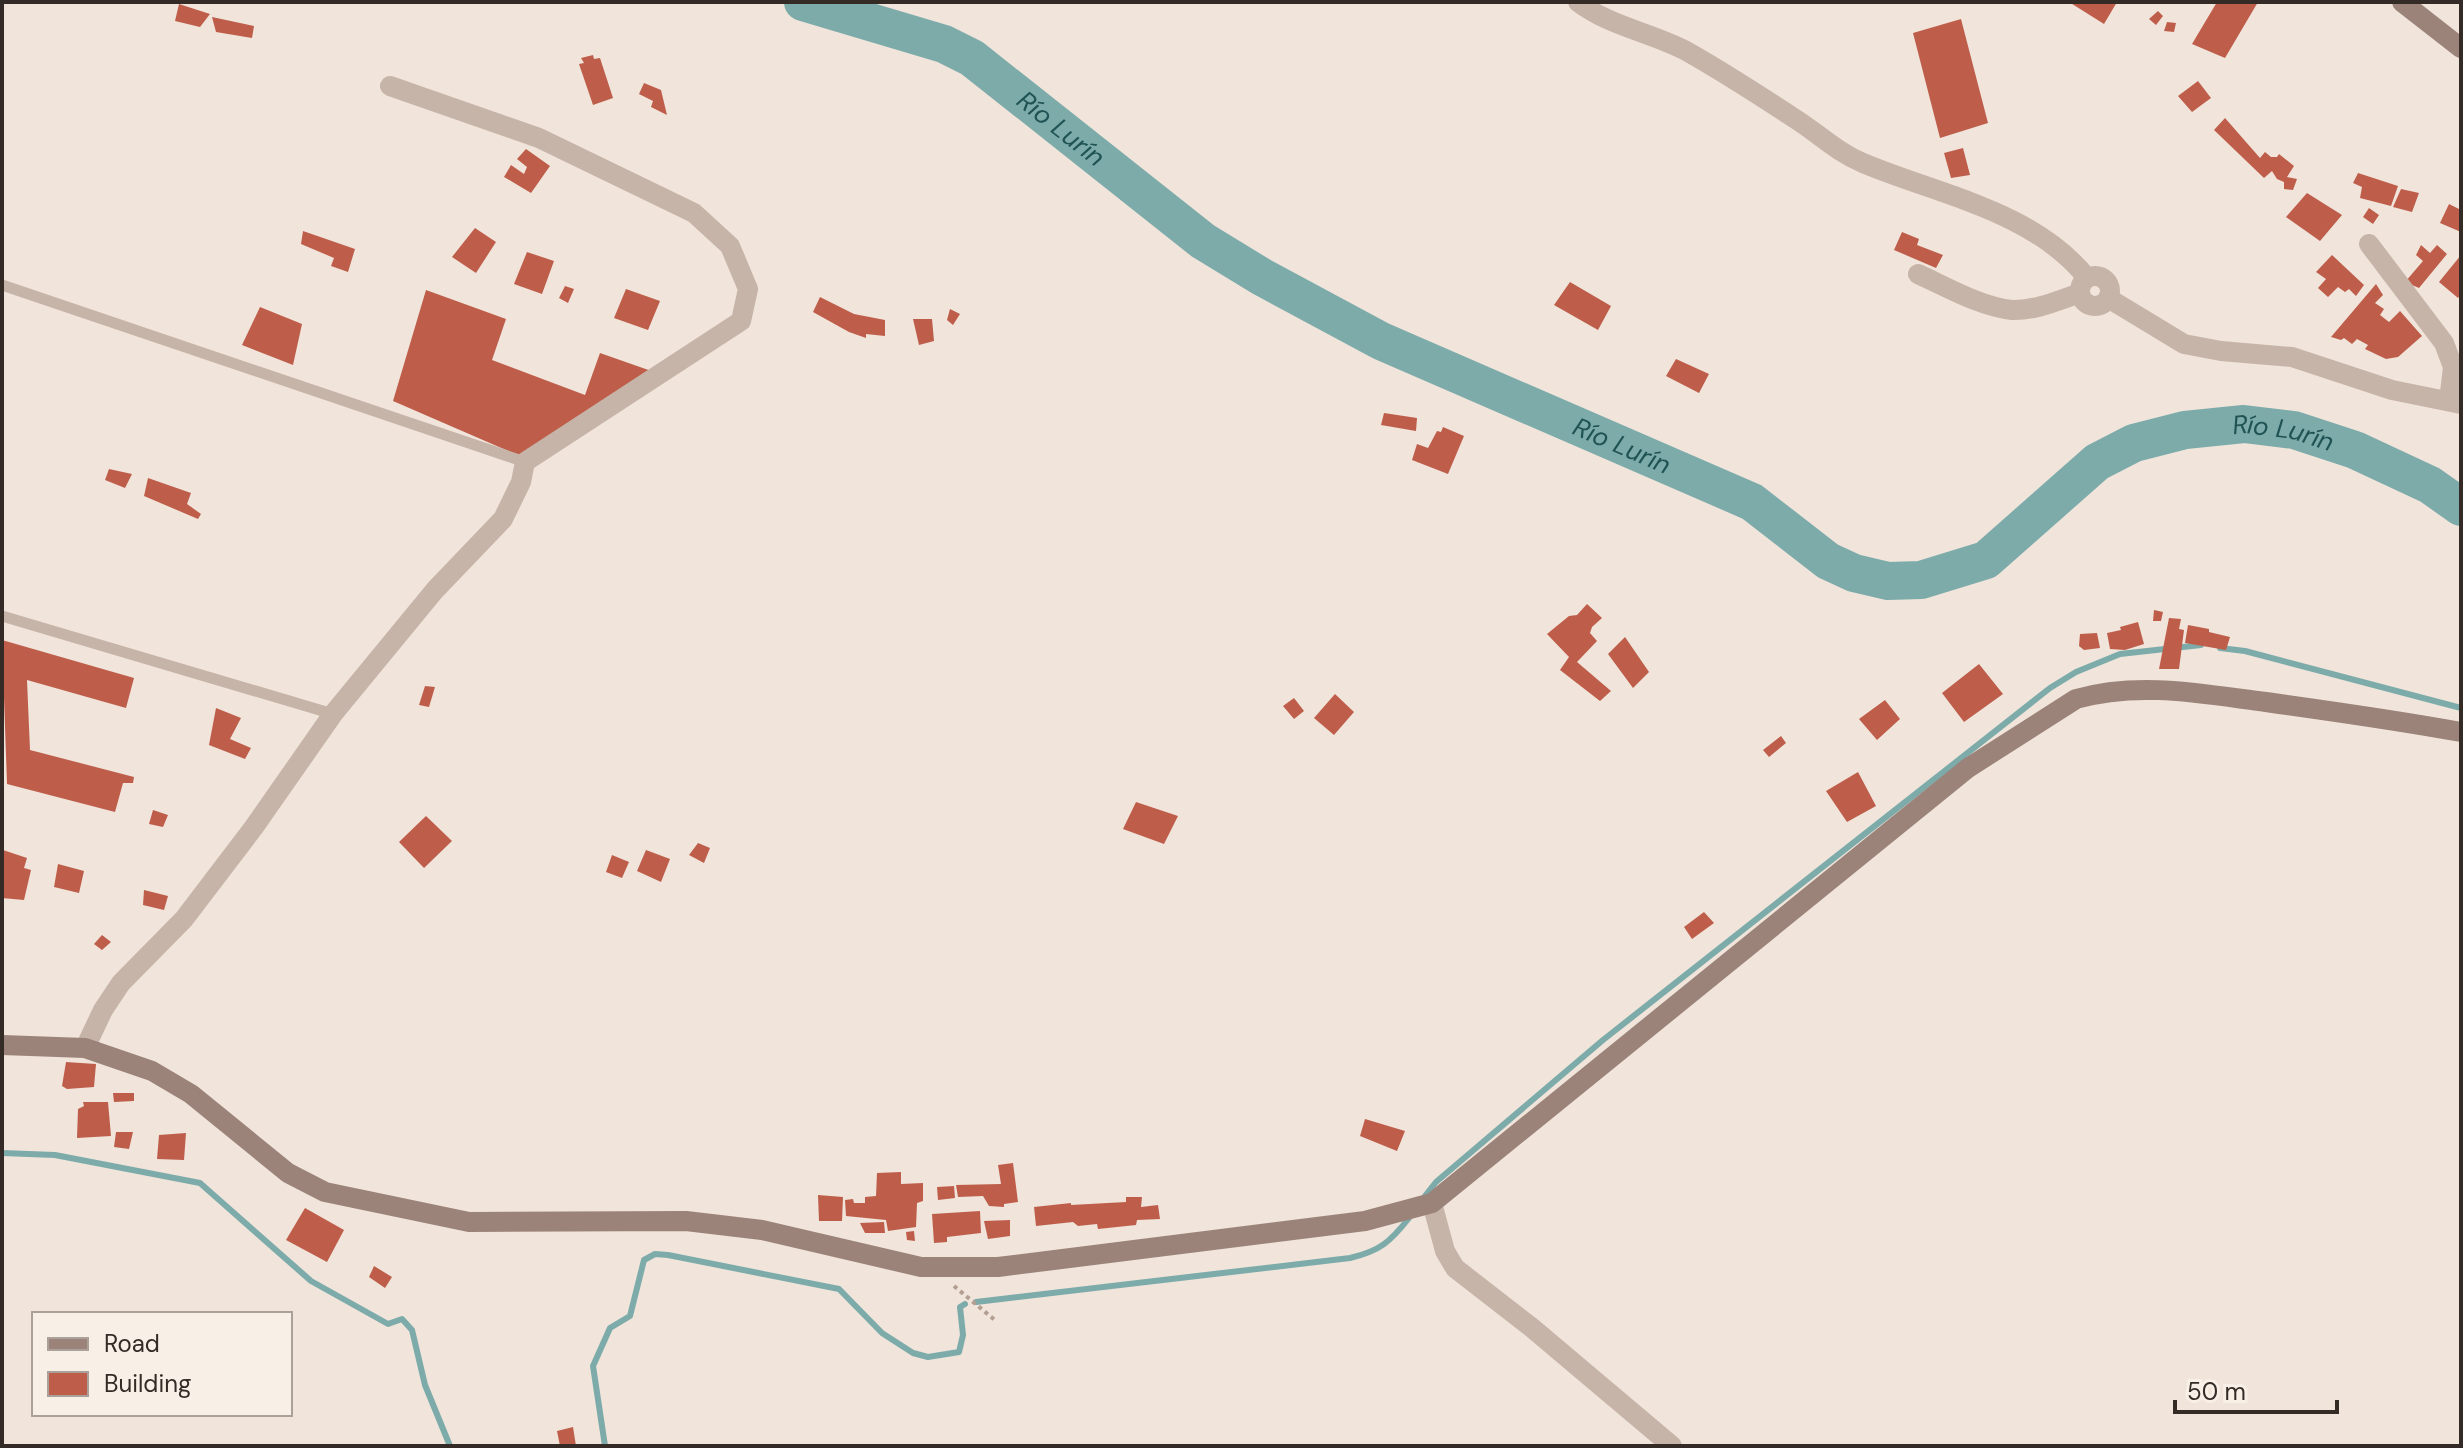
<svg xmlns="http://www.w3.org/2000/svg" width="2463" height="1448" font-family="'DM Sans',sans-serif">
	<style>
		.lines { fill: none; stroke-linecap: round; stroke-linejoin: round }
		.stream { stroke: #7cabaa; stroke-width: 6 }
		.river { stroke: #7cabaa; stroke-width: 38 }
		.building { fill: #be5e4a }
		.path { stroke: #b39e92; stroke-width: 4; stroke-dasharray: 4 4; stroke-linecap: butt }
		.lane { stroke: #c7b4a8; stroke-width: 11 }
		.street { stroke: #c7b4a8; stroke-width: 20 }
		.secondary { stroke: #9b8379; stroke-width: 20 }
		.labels { text-anchor: middle; stroke-width: 8; stroke-linejoin: round; paint-order: stroke }
		.water-label { font-size: 26px; font-style: italic; fill: #205353; stroke: #f8efe7 }
	</style>
	<rect width="100%" height="100%" fill="#f0e4db"/>
	<g class="lines">
		<path class="stream" d="M2220,648L2245,651L2461,708
			M2,1153L55,1155L200,1183L311,1281L388,1324L402,1319L412,1330L425,1385L450,1446
			M1425,1196L1436,1182L1603,1040L2050,688L2076,672L2120,654L2201,645
			M976,1302L1350,1258C1380,1251 1390,1242 1409,1218
			M605,1446L593,1366L610,1328L630,1316L644,1260L655,1254L668,1255L839,1289L882,1333L913,1353L928,1357L959,1352L963,1335L960,1307L965,1304"/>
		<path class="river" id="s1" d="M803,2L944,44L972,58L1203,241L1262,277L1381,341L1752,502L1828,561L1854,573L1888,581L1921,580L1986,560L2097,462L2134,443L2185,430L2244,424L2294,430L2355,450L2430,485L2461,507"/>
	</g>
	<path class="building" d="M2069,2H2117L2104,24Z
		M2217,2H2258L2225,58L2192,44Z
		M179,4L210,14L200,27L175,21Z
		M2158,11L2163,16L2156,25L2149,19Z
		M212,17L254,26L252,38L216,32Z
		M1961,19L1988,123L1940,138L1913,33Z
		M2167,22L2176,23L2174,32L2164,31Z
		M593,55L594,59L600,58L613,98L593,105L579,64L584,63L581,58Z
		M2198,81L2211,98L2192,112L2178,96Z
		M644,83L661,90L667,115L651,107L653,101L639,94Z
		M2225,118L2260,158L2265,152L2271,157H2277L2279,154L2294,166L2287,177L2297,179L2293,190L2284,189V182L2277,179L2272,171L2264,178L2214,130Z
		M1963,148L1970,175L1951,178L1944,153Z
		M526,149L550,166L531,193L504,177L511,165L524,174L527,167L517,159Z
		M2358,173L2398,186L2391,206L2360,198L2362,187L2353,183Z
		M2401,189L2419,193L2412,212L2393,207Z
		M2307,193L2342,215L2320,241L2286,217Z
		M2449,204L2461,210V232L2440,223Z
		M2369,208L2379,215L2373,224L2363,217Z
		M475,228L496,242L476,273L452,257Z
		M303,231L355,249L348,272L331,266L334,258L301,244Z
		M1902,232L1919,239L1917,245L1943,255L1936,268L1894,250Z
		M2421,245L2430,253L2437,245L2447,254L2419,288L2405,282L2423,261L2416,255Z
		M527,252L554,261L542,294L514,284Z
		M2332,255L2364,285L2356,296L2349,289L2345,292L2338,287L2328,297L2318,288L2326,279L2316,272Z
		M2461,255V294L2458,298L2439,282Z
		M1570,282L1611,306L1598,330L1554,305Z
		M2376,284L2383,295L2375,303L2384,309L2380,315L2389,322L2400,311L2422,336L2398,357L2386,359L2365,349L2368,345L2357,339L2352,344L2344,338L2341,340L2331,337Z
		M565,286L574,289L568,303L559,298Z
		M626,289L660,301L648,330L614,318Z
		M426,290L506,319L492,360L585,395L600,353L657,373L522,457L393,401Z
		M820,297L854,314L885,320V336L866,334V338L849,332L813,312Z
		M260,307L302,324L293,365L242,345Z
		M950,309L960,314L953,325L947,320Z
		M913,319H932L934,341L919,345Z
		M1676,359L1709,374L1699,393L1666,376Z
		M1384,413L1417,418L1416,431L1381,425Z
		M1443,427L1464,436L1448,474L1412,460L1417,444L1428,448L1437,431L1441,432Z
		M109,469L132,474L125,488L105,480Z
		M148,478L191,493L187,504L201,514L198,519L144,496Z
		M1587,604L1602,618L1592,627L1590,633L1597,641L1577,662L1611,691L1600,701L1560,670L1569,657L1547,634L1569,616L1577,615Z
		M2154,610L2163,612L2161,621H2153Z
		M2169,618L2181,619L2179,629L2184,630L2179,669H2159Z
		M2138,622L2144,644L2125,650L2110,649L2107,633L2121,630L2120,627Z
		M2188,625L2209,629V632L2230,637L2226,650L2185,643Z
		M2097,633L2100,648L2084,650L2079,646L2080,634Z
		M1625,637L1649,672L1633,688L1608,654Z
		M2,640L134,678L126,708L27,680L30,750L134,777L133,783H123L115,812L7,784Z
		M1979,664L2003,694L1964,722L1942,693Z
		M425,686L435,687L429,707L419,705Z
		M1335,694L1354,712L1334,735L1314,718Z
		M1294,698L1304,711L1294,719L1283,706Z
		M1885,700L1900,719L1877,740L1859,719Z
		M216,708L241,718L230,739L251,748L245,759L209,745Z
		M1781,736L1786,743L1769,757L1763,750Z
		M1858,772L1876,806L1847,822L1826,791Z
		M1136,802L1178,816L1164,844L1123,829Z
		M153,810L168,815L163,827L149,824Z
		M426,816L452,841L424,868L399,842Z
		M698,843L710,848L704,863L689,855Z
		M3,850L27,858L24,868L31,870L24,900L2,898Z
		M646,850L670,859L661,882L637,871Z
		M612,855L629,862L622,878L606,872Z
		M58,864L84,871L79,893L54,887Z
		M144,890L168,896L164,910L143,905Z
		M1704,912L1714,923L1692,939L1684,927Z
		M102,935L111,942L102,950L94,944Z
		M66,1062L96,1064L94,1087L67,1089L62,1086Z
		M113,1093H134V1101L114,1102Z
		M83,1102H108L111,1136L77,1138L78,1109L84,1106Z
		M1365,1119L1405,1131L1397,1151L1360,1136Z
		M116,1132H133L129,1149L114,1147Z
		M186,1133L184,1160L157,1159L159,1135Z
		M1013,1163L1018,1202L1004,1204V1207L989,1206L983,1196L958,1197L956,1185L1001,1184L998,1165Z
		M901,1172V1184L923,1183V1201L917,1203L916,1227L888,1231L886,1220L846,1216L845,1200L853,1199L854,1203H865V1197L876,1196L877,1173Z
		M954,1186L955,1198L938,1200L937,1187Z
		M818,1195L843,1197L842,1221H819Z
		M1126,1197H1142L1141,1207L1158,1205L1160,1219L1137,1220L1136,1225L1098,1229L1097,1224L1078,1226L1073,1222L1036,1226L1034,1207L1071,1203V1205L1126,1202Z
		M305,1208L344,1230L327,1262L286,1240Z
		M980,1211L981,1233L947,1237V1242L934,1243L932,1214Z
		M1010,1220V1236L988,1239L984,1221Z
		M884,1222L885,1233H865L860,1223Z
		M914,1231L915,1241L907,1240L906,1232Z
		M374,1266L392,1277L385,1288L369,1277Z
		M573,1427L576,1446H560L557,1431Z"/>
	<g class="lines">
		<path class="path" d="M954,1286L996,1321"/>
		<path class="lane" d="M2,285L525,462
			M2,616L333,714"/>
		<path class="street" d="M1578,2C1611,27 1653,33 1688,52C1725,73 1762,97 1797,120C1820,135 1837,152 1863,163C1939,195 2034,211 2087,278
			M2369,244L2444,343L2453,367L2449,401
			M1918,274C1947,287 1981,307 2012,310C2035,311 2059,300 2080,293
			M2080 291a15 15 0 1 1 30 0a15 15 0 1 1-30 0Z
			M2108,298L2184,344L2221,351L2292,357L2392,390L2461,404
			M85,1048L103,1010L121,983L184,919L254,827L333,714L435,590L503,519L521,482L525,462L741,321L748,289L730,246L694,213L539,138L390,86
			M1432,1203L1445,1251L1455,1268L1531,1327L1672,1446"/>
		<path class="secondary" d="M2402,2L2461,48
			M2,1045L85,1048L152,1071L191,1094L288,1173L325,1192L469,1222L686,1221L762,1230L921,1267H998L1365,1221L1432,1203L1968,768L2076,699C2139,681 2203,694 2266,702C2331,711 2396,720 2461,732"/>
	</g>
	<g class="labels">
		<g class="water-label">
			<text dy="9" stroke="none"><textPath href="#s1" startOffset="292">Río Lurín</textPath></text>
			<text dy="9" stroke="none"><textPath href="#s1" startOffset="1684">Río Lurín</textPath></text>
			<text dy="9" stroke="none"><textPath href="#s1" startOffset="940">Río Lurín</textPath></text>
		</g>
	</g>
	<rect width="2463" height="1448" fill="none" stroke="#342b27" stroke-width="8"/>
	<rect x="32" y="1312" width="260" height="104" fill="#f8efe7" stroke="#aaa19a" stroke-width="2"/>
	<rect x="48" y="1338" width="40" height="12" fill="#9b8379" stroke="#aaa19a" stroke-width="2"/>
	<text x="104" y="1352" font-size="24" fill="#342b27">Road</text>
	<rect x="48" y="1372" width="40" height="24" fill="#be5e4a" stroke="#aaa19a" stroke-width="2"/>
	<text x="104" y="1392" font-size="24" fill="#342b27">Building</text>
	<path d="M2175 1400v12h162v-12" fill="none" stroke="#342b27" stroke-width="4"/>
	<text x="2187" y="1400" font-size="24" fill="#342b27" stroke="#f8efe7" stroke-width="6" paint-order="stroke">50 m</text>
</svg>
